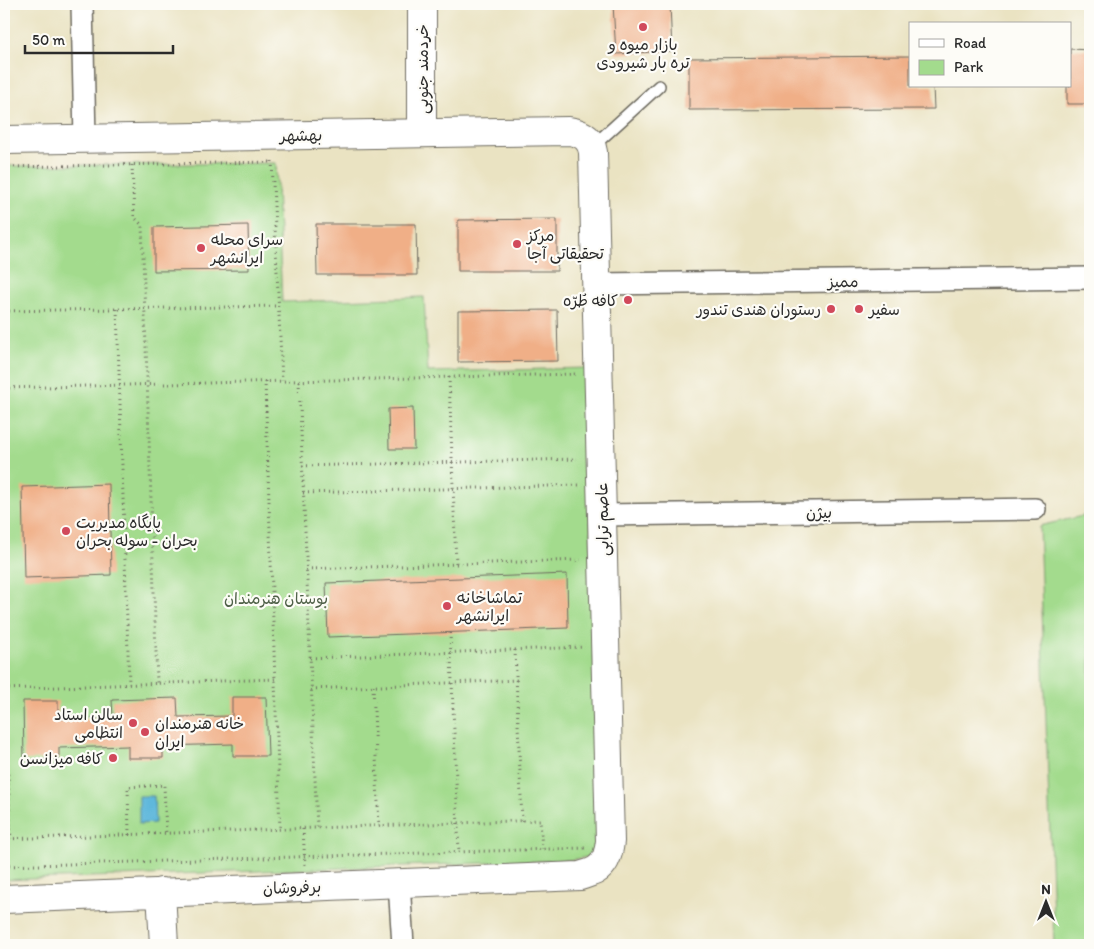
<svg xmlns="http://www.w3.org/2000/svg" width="1094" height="949" font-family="Itim,'Playpen Sans Arabic',sans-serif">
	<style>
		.green { fill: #a3db8d; stroke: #67835c }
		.water { fill: #5eb8db; stroke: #447283 }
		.building { fill: #f0af87 }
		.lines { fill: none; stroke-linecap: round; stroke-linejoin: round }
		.service-casing { stroke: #6e6b60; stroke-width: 14 }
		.minor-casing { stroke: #6e6b60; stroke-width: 24 }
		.tertiary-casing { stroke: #6e6b60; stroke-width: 30 }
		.path { stroke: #6e6b60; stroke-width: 3; stroke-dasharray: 1 4; stroke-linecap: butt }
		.service { stroke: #fff; stroke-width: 11 }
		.minor { stroke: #fff; stroke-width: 21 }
		.tertiary { stroke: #fff; stroke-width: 28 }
		.poi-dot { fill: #d1495b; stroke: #fdfcf7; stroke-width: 2 }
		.labels { text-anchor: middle; stroke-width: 4.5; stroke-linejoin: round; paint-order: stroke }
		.poi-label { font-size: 16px; fill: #2b2b2b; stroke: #fdfcf7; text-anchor: start }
		.street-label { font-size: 16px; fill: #2b2b2b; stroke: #fdfcf7 }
		.park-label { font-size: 16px; fill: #4f6048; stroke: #fdfcf7 }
	</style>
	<rect width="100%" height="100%" fill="#fdfcf7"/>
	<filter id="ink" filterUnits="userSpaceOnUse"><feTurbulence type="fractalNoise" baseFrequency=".02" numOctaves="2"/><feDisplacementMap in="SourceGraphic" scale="10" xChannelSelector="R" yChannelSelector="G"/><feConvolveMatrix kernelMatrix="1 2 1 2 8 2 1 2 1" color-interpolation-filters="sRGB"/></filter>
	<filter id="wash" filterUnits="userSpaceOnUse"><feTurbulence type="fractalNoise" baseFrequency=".0096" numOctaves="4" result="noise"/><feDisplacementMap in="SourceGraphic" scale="20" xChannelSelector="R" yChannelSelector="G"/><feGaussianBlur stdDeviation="1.12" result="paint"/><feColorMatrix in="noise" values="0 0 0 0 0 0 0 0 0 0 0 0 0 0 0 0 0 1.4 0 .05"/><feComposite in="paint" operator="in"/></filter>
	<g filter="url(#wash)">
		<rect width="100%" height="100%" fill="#eae3c2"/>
		<path class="green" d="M276,163L282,302L424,297L428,372L587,368L599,840L587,857L571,860L4,880V166Z
			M1090,502V945H1054L1039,526L1087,515Z"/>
		<path class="water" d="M139,796H154L155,823L139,824Z"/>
		<g id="blocks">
			<path class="building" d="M613,4H670L672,51L616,54Z
				M1070,49L1090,50V104H1067V86H1070Z
				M910,56V86H933L934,109L689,110V58Z
				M557,219V271H458V220Z
				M316,224H416L417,275H317Z
				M248,225L249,270L154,271V227Z
				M557,310L558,361L458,362V311Z
				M413,408L414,449H389L388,409Z
				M109,484L111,575L24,578L22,487Z
				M567,574L568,628L328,637L326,583Z
				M232,697H266L268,756H233V744L163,746V758H128V746L59,748V759L24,760L23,701H58V719L113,718L112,700L177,698L178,717L232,716Z"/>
		</g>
	</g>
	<g filter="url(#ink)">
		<use href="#blocks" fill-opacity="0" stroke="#6e6b60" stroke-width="1"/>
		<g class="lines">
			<defs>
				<path id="service" d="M593,146L659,86"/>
				<path id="minor" d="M82,4L85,139
					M596,284L1090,278
					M602,515L1035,509
					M399,883L403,945"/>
				<path id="tertiary" d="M422,4V133
					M4,140L569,131C582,133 591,138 593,152L610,841C609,852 606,864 596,870C591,873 585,874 580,876L4,899
					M161,892L164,945"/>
			</defs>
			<use href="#service" class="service-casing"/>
			<use href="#minor" class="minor-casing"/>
			<use href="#tertiary" class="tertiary-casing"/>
			<path class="path" d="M272,161L282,381
				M132,165L134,217L142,225L157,683
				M4,167L272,162
				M117,309L129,684
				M4,311L279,306
				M449,377L456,564
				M265,381L280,830
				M299,381L317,828
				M4,388L575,374
				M302,466L577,459
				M303,493L580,485
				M306,569L581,560
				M450,633L459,852
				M515,650L522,821
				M310,658L584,647
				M373,686L379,826
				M4,689L275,679
				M311,689L517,680
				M4,694L11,839
				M303,829L305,865
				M129,835L128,787L164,785L166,834
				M4,839L540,820L542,849
				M4,866L585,848"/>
			<use href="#service" class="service"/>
			<use href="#minor" class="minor"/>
			<use href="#tertiary" class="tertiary"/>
		</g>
	</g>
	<g class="poi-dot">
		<circle cx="643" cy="27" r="5"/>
		<circle cx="517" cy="244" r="5"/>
		<circle cx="201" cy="248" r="5"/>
		<circle cx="628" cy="300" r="5"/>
		<circle cx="831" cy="309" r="5"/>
		<circle cx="859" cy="309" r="5"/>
		<circle cx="66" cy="531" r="5"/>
		<circle cx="447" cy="606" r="5"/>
		<circle cx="133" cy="723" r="5"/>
		<circle cx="145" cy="732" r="5"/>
		<circle cx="113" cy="758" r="5"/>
	</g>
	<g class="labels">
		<g class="poi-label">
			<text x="643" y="50" text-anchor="middle">بازار میوه و<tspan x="643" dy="18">تره بار شیرودی</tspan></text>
			<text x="527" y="241">مرکز<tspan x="527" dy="18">تحقیقاتی آجا</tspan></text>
			<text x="211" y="245">سرای محله<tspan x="211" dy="18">ایرانشهر</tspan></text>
			<text x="618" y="306" text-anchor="end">کافه طُرّه</text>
			<text x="821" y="315" text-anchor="end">رستوران هندی تندور</text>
			<text x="869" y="315">سفیر</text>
			<text x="76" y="528">پایگاه مدیریت<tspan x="76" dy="18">بحران - سوله بحران</tspan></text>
			<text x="457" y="603">تماشاخانه<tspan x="457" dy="18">ایرانشهر</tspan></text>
			<text x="123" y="720" text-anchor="end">سالن استاد<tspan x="123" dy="18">انتظامی</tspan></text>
			<text x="155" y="729">خانه هنرمندان<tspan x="155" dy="18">ایران</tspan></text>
			<text x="103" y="764" text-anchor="end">کافه میزانسن</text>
		</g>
		<g class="street-label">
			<text transform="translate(422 69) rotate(-90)" y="6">خردمند جنوبی</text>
			<text transform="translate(301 135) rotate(-1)" y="6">بهشهر</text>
			<text transform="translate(843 281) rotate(-1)" y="6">ممیز</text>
			<text transform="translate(819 512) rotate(-1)" y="6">بیژن</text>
			<text transform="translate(602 519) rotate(-91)" y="6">عاصم ترابی</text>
			<text transform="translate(292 887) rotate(-2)" y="6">برفروشان</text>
		</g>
		<g class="park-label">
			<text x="276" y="604">بوستان هنرمندان</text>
		</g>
	</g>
	<rect width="1094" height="949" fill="none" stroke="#fdfcf7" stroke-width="20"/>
	<rect x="909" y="22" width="162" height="65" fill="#fdfcf7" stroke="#a9a8a5"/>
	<rect x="919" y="39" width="25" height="8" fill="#ffffff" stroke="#a9a8a5"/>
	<text x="954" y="48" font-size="15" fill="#2b2b2b">Road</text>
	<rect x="919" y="60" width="25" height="15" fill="#a3db8d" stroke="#a9a8a5"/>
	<text x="954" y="72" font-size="15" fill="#2b2b2b">Park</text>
	<g transform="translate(1046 902)" stroke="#fdfcf7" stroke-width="4" paint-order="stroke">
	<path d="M0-4L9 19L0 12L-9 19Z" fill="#2b2b2b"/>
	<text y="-8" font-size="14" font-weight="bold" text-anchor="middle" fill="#2b2b2b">N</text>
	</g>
	<path d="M25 45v8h148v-8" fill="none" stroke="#2b2b2b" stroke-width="2.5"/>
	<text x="32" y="45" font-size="15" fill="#2b2b2b" stroke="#fdfcf7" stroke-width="4" paint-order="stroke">50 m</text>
</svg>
